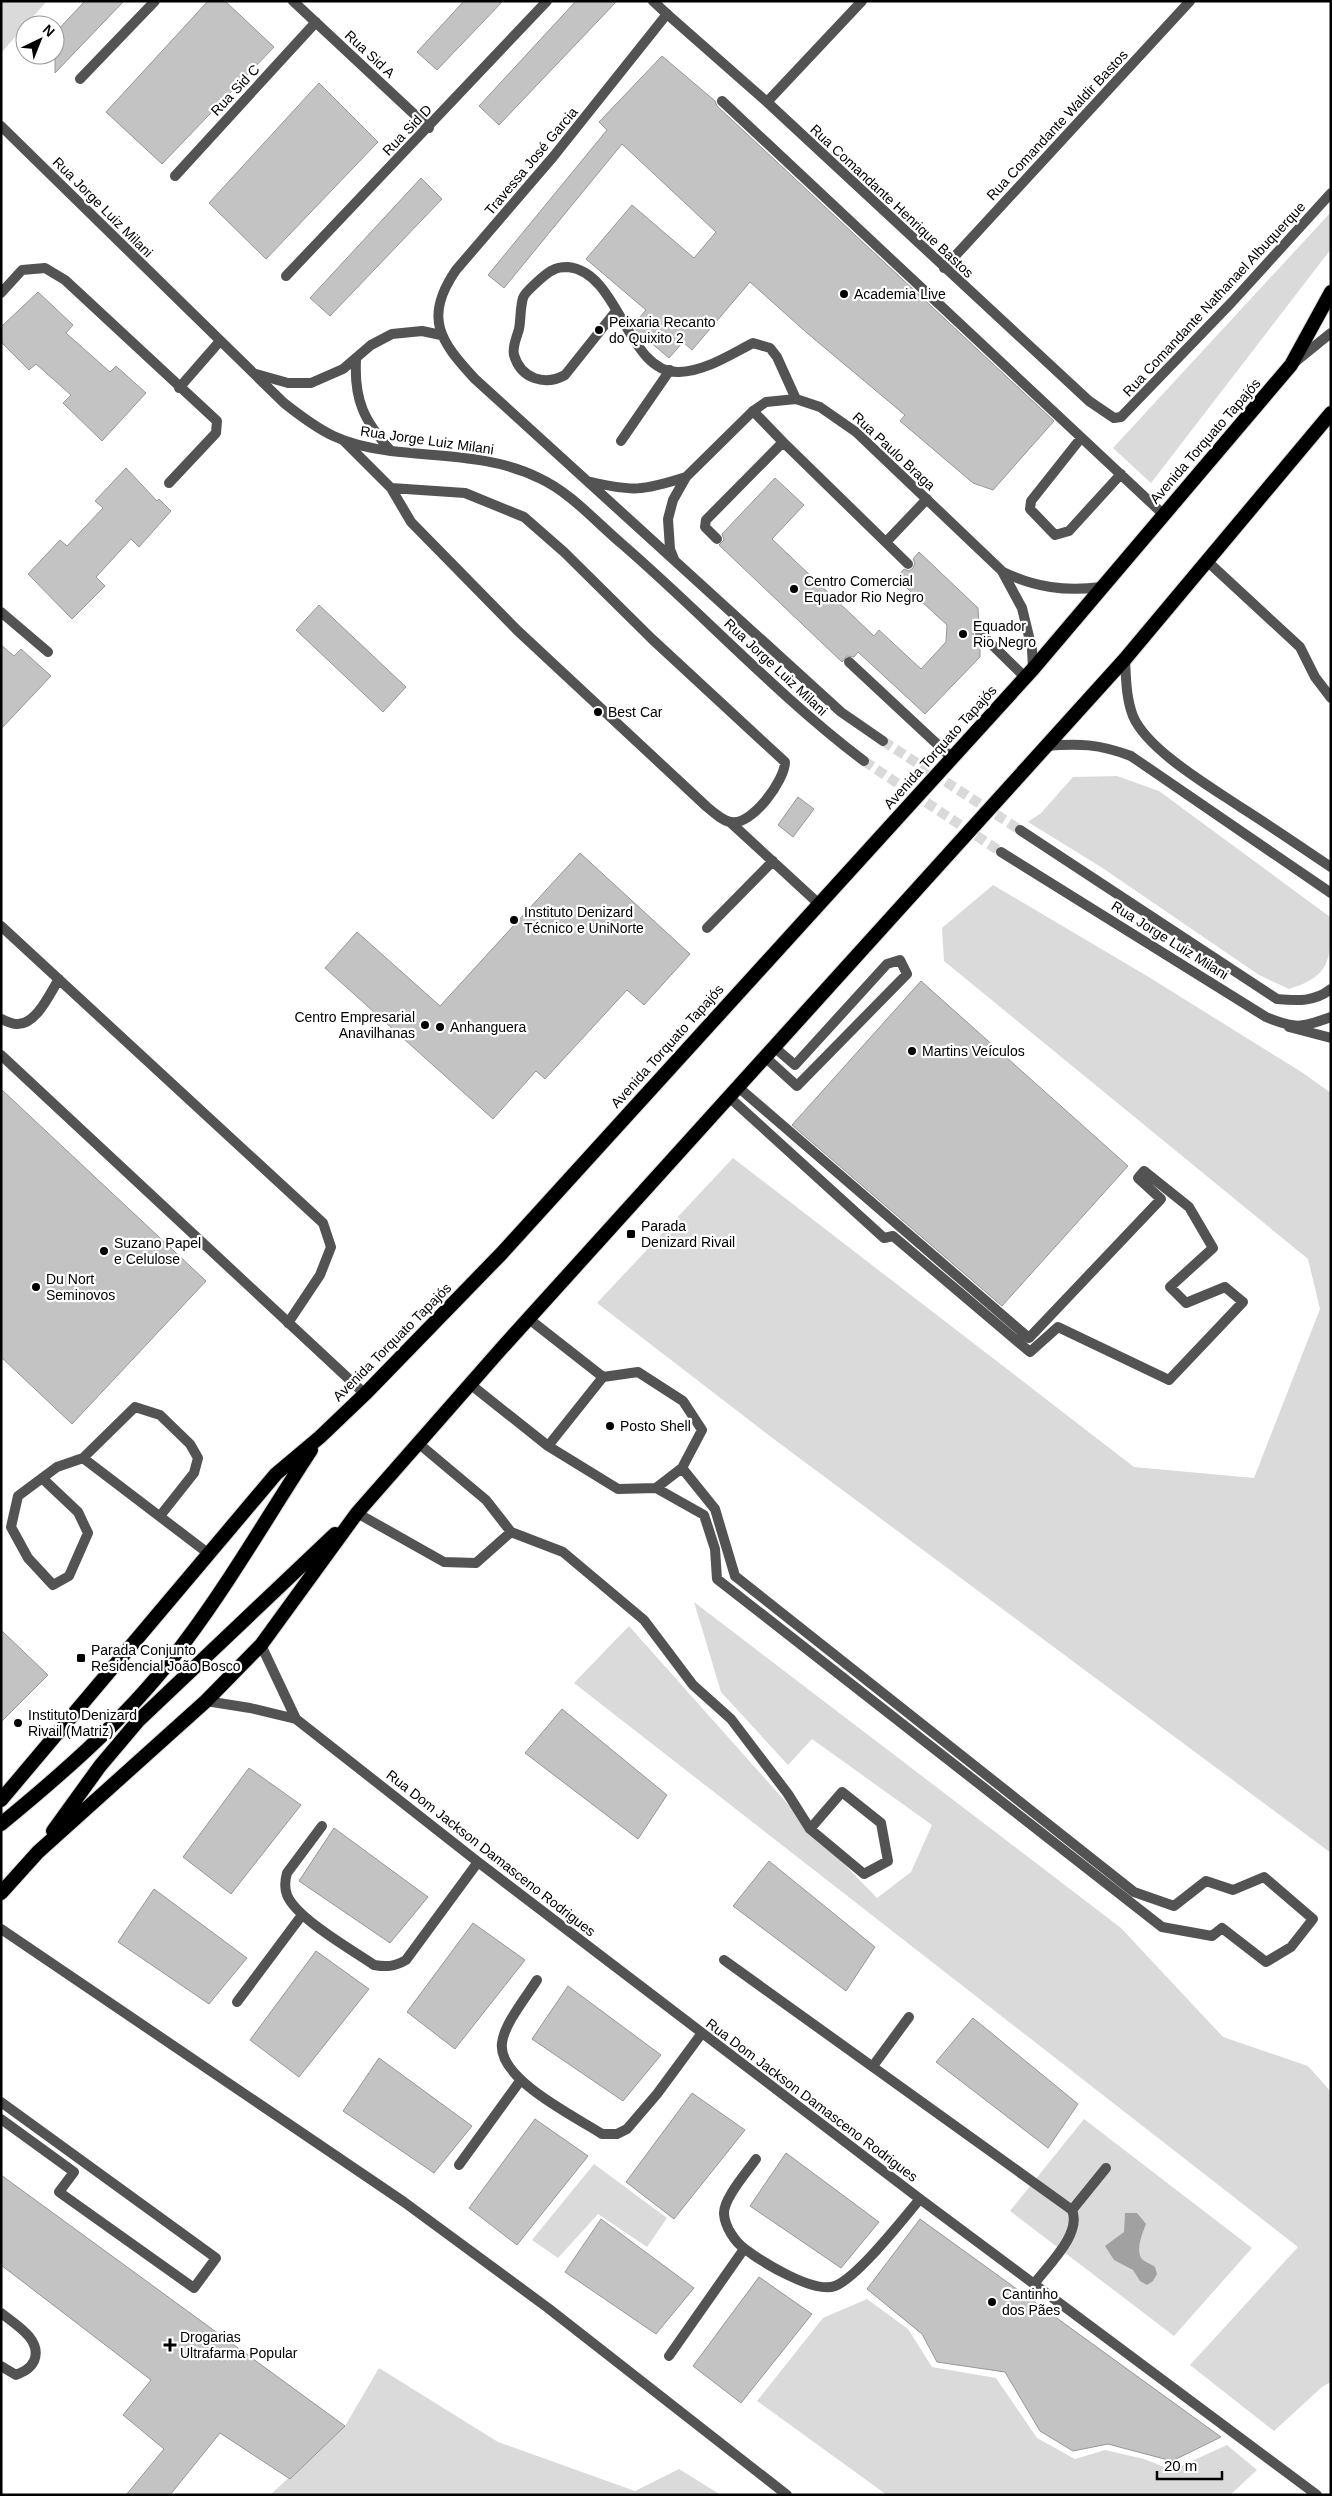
<svg xmlns="http://www.w3.org/2000/svg" width="1332" height="2496" font-family="Arial,sans-serif">
	<style>
		.green { fill: #dadada }
		.water { fill: #a1a1a1 }
		.building { fill: #c3c3c3; stroke: #979797 }
		.lines { fill: none; stroke-linecap: round; stroke-linejoin: round }
		.tertiary-tunnel { stroke: #d9d9d9; stroke-width: 10; stroke-dasharray: 10 5; stroke-linecap: butt }
		.trunk-casing { stroke: #dbdbdb; stroke-width: 16 }
		.service { stroke: #535353; stroke-width: 10 }
		.minor { stroke: #535353; stroke-width: 10 }
		.tertiary { stroke: #535353; stroke-width: 10 }
		.trunk { stroke: #000; stroke-width: 14 }
		.poi-dot { fill: #000; stroke: #fff; stroke-width: 2 }
		.labels { text-anchor: middle; stroke-width: 4.5; stroke-linejoin: round; paint-order: stroke }
		.street-label { font-size: 14px; fill: #000; stroke: #fff }
		.poi-label { font-size: 14px; fill: #000; stroke: #fff; text-anchor: start }
	</style>
	<rect width="100%" height="100%" fill="#fff"/>
	<path class="green" d="M1,1H47L1,53Z
		M1331,212V249L1151,483L1113,448Z
		M1117,776L1159,791L1330,917C1331,958 1332,976 1289,989L1259,975L1101,867L1028,822L1041,813L1073,777Z
		M993,885L1147,976L1303,1073L1331,1093V1853L771,1437L597,1303L733,1158L1134,1467L1254,1478L1320,1309L1308,1259L944,961L942,928Z
		M694,1602L1121,1928L1223,2037L1308,2066L1331,2092V2382L1322,2387L1274,2431L1190,2365L1298,2247L574,1683L629,1626L810,1829L877,1898L911,1872L932,1825L812,1739L788,1765L721,1692Z
		M1084,2119L1252,2248L1174,2336L1010,2211Z
		M594,2164L667,2218L647,2247L598,2214L558,2258L532,2240Z
		M867,2299L908,2329L932,2367L996,2378L1037,2438L1075,2459L1105,2450L1144,2459L1172,2470L1227,2445L1257,2470L1230,2495H887L757,2401L823,2318Z
		M379,2368L498,2442L635,2491L679,2469L721,2495H270L345,2426Z"/>
	<path class="water" d="M1125,2213H1137L1146,2224C1143,2232 1135,2250 1142,2259C1144,2262 1152,2264 1155,2267L1157,2274L1153,2281L1147,2285L1140,2281L1133,2270L1114,2260L1105,2246L1124,2232Z"/>
	<path class="building" d="M85,1H124L55,73V33Z
		M208,1H225L274,47L162,164L106,112Z
		M464,1H503L437,70L417,52Z
		M576,1H617L499,125L479,106Z
		M662,56L715,101L717,106L1054,421L993,490L973,483L900,421L905,415L807,333L750,282L692,350L683,342L669,358L636,330L633,325L646,310L586,259L632,205L694,258L716,232L622,144L504,288L488,275L607,130L599,122Z
		M319,83L378,142L266,259L209,203Z
		M421,178L442,199L330,316L310,298Z
		M38,292L73,325L66,333L110,372L116,366L146,393L102,441L63,403L71,395L36,364L29,370L1,342V327Z
		M126,468L157,501L159,499L171,511L139,547L131,539L96,577L105,586L72,619L28,574L60,540L67,546L103,508L95,501Z
		M775,478L804,505L772,539L874,636L879,630L921,669L946,642L947,625L896,578L904,569L909,571L913,568L915,563L913,559L919,552L978,608L979,626L975,629L973,634L980,642V657L925,714L858,652L854,657L847,656L842,662L719,545L724,540L722,534Z
		M319,605L406,687L383,712L296,630Z
		M1,645L14,656L21,649L51,676L1,729Z
		M798,797L814,809L793,837L778,825Z
		M580,853L690,954L644,1005L627,990L545,1079L536,1071L493,1119L325,968L357,932L440,1006Z
		M921,981L1128,1166L1002,1306L792,1125Z
		M1,1089L206,1281L72,1424L1,1357Z
		M1,1630L48,1675L1,1722Z
		M562,1709L667,1795L638,1839L525,1753Z
		M249,1768L301,1805L231,1894L183,1857Z
		M334,1828L428,1897L390,1943L299,1881Z
		M769,1861L875,1947L846,1991L733,1906Z
		M154,1889L247,1958L209,2004L118,1942Z
		M473,1923L525,1960L455,2049L407,2012Z
		M316,1951L369,1989L299,2077L250,2040Z
		M568,1986L661,2055L623,2101L532,2039Z
		M973,2018L1078,2104L1048,2148L936,2062Z
		M379,2058L472,2126L434,2173L343,2111Z
		M692,2093L745,2130L674,2219L626,2182Z
		M535,2119L588,2156L517,2245L469,2208Z
		M786,2153L879,2222L841,2268L750,2206Z
		M1,2175L345,2426L290,2479L220,2433L170,2495H126L164,2449L123,2415L151,2380L1,2265Z
		M601,2219L694,2288L656,2334L565,2272Z
		M920,2219L1221,2437L1172,2461L1108,2444L1073,2451L1040,2431L1005,2372L937,2362L922,2334L867,2289Z
		M759,2277L812,2314L741,2403L693,2366Z"/>
	<g class="lines">
		<path class="tertiary-tunnel" d="M883,741L1020,830
			M864,761L1001,852"/>
		<defs>
			<path id="trunk" d="M1,1800L276,1474L320,1437L365,1394L502,1253L1033,669L1291,365L1331,292
				M1,1824C67,1770 133,1712 184,1643C230,1582 269,1514 311,1450
				M53,1831L100,1766L138,1721L335,1534
				M1,1893L38,1852L206,1701L261,1645L357,1513L501,1349L1125,659L1331,413"/>
		</defs>
		<use href="#trunk" class="trunk-casing"/>
		<path class="service" d="M722,101L1163,514
			M616,311L565,375C545,386 521,379 514,355C512,346 517,337 519,329C521,319 520,308 523,298C524,293 547,272 553,270C556,268 564,267 568,267C620,272 627,374 679,372C706,371 731,354 753,343L770,348L777,357L796,399
			M1295,362L1331,333
			M753,411L783,442
			M1081,438L1031,501L1030,509L1055,535L1069,531L1121,474
			M344,441L391,488L411,522L518,631L707,807C714,813 723,821 731,822C752,826 785,780 785,762L652,639L564,552L524,517L465,493L391,488
			M621,441L670,370
			M717,539L705,527L706,520L783,442L908,564
			M886,542L927,499
			M1207,561L1300,647L1315,677L1331,698
			M980,633L1025,677
			M849,662L952,758
			M730,822L819,904
			M1,926L323,1223L331,1247L320,1275L288,1323
			M707,928L773,861
			M1,1019C6,1021 12,1024 16,1024C36,1026 50,993 59,979
			M1,1055L365,1394
			M765,1057L797,1086L907,974L900,960L887,964L795,1065L774,1047
			M729,1097L884,1238L893,1236L1030,1352L1058,1327L1169,1380L1243,1302L1225,1287L1186,1303L1170,1287L1213,1248L1189,1207L1144,1171L1138,1178L1161,1199L1029,1338L738,1087
			M470,1384L548,1446L603,1377L529,1319
			M418,1443L486,1500L511,1532
			M548,1446L618,1489L656,1488L682,1468L702,1430L683,1401L638,1372L603,1377
			M83,1458L209,1554
			M42,1478L78,1512L88,1533L69,1576L53,1585L28,1558L11,1527L18,1496L57,1467L83,1458L135,1407L160,1415L190,1444L198,1458L194,1473L160,1516
			M656,1488L704,1515L715,1549L717,1579L1162,1927L1212,1936L1222,1928L1266,1962L1291,1947L1313,1919L1264,1877L1233,1890L1206,1881L1174,1906L1134,1892L735,1576L715,1509L682,1468
			M357,1513L444,1562L476,1563L511,1532L563,1552L644,1620L693,1685L731,1719L788,1794L810,1829L864,1874L888,1861L881,1823L842,1792L810,1829
			M1,1929L404,2202L548,2308L787,2495
			M1,2102L216,2258L194,2288L59,2192L74,2172L1,2119
			M1,2313C15,2324 43,2340 34,2361C30,2369 23,2372 16,2375L1,2366"/>
		<path class="minor" d="M293,1L429,128
			M667,14L767,102L1089,401L1114,418L1121,417L1232,302L1331,193
			M80,79L155,1
			M767,102L862,1
			M1,126L284,403C322,433 342,445 391,451
			M175,176L316,22
			M944,268L1190,1
			M286,276L547,1
			M1,293L22,270L45,268L65,280L217,421L216,433L169,483
			M179,388L220,341
			M1,612L48,652
			M1289,1027L1331,1038
			M261,1645L296,1719
			M206,1701L250,1708L296,1719L478,1862L920,2199L1317,2495
			M322,1826L287,1873C285,1880 284,1887 287,1895C296,1918 352,1950 374,1965C386,1967 394,1967 406,1960L478,1862
			M724,1960L1072,2210C1082,2234 1048,2265 1034,2284
			M537,1980C527,1996 504,2024 502,2043C497,2079 576,2117 602,2134H617L627,2129L657,2094L702,2033
			M237,2002L302,1915
			M873,2066L909,2017
			M756,2159C747,2172 723,2199 724,2214C725,2227 735,2242 745,2249C762,2262 814,2294 835,2286C858,2277 902,2220 920,2199
			M459,2165L520,2081
			M1072,2210L1106,2168
			M669,2356L744,2249"/>
		<path class="tertiary" d="M653,1L667,14L553,157L456,270C423,318 440,341 475,379L841,712L883,741
			M356,360C354,400 364,421 391,451C440,457 493,455 539,478C570,492 596,522 622,544C704,615 778,696 864,761
			M256,374L288,383H311L343,369L371,345L392,334L422,331L441,335
			M587,481C633,492 642,491 686,477
			M674,559L670,549L668,519L673,500L686,477L753,411L766,402L796,399L820,407L856,432L1002,571L1022,608L1032,649L1033,669
			M1003,572C1035,587 1065,592 1101,587
			M1125,659C1126,678 1126,698 1133,716C1147,750 1211,787 1242,808C1272,827 1301,847 1331,867
			M1045,746C1079,743 1099,744 1131,756L1331,893
			M1020,830L1277,999C1297,1001 1315,1002 1331,989
			M1001,852L1266,1017C1295,1029 1301,1028 1331,1017"/>
		<use href="#trunk" class="trunk"/>
	</g>
	<g class="poi-dot">
		<circle cx="844" cy="294" r="5"/>
		<circle cx="599" cy="330" r="5"/>
		<circle cx="794" cy="589" r="5"/>
		<circle cx="963" cy="634" r="5"/>
		<circle cx="598" cy="712" r="5"/>
		<circle cx="514" cy="920" r="5"/>
		<circle cx="425" cy="1025" r="5"/>
		<circle cx="440" cy="1027" r="5"/>
		<circle cx="912" cy="1051" r="5"/>
		<rect x="626" y="1229" width="10" height="10" rx="2.5"/>
		<circle cx="104" cy="1251" r="5"/>
		<circle cx="36" cy="1287" r="5"/>
		<circle cx="610" cy="1426" r="5"/>
		<rect x="76" y="1653" width="10" height="10" rx="2.5"/>
		<circle cx="18" cy="1723" r="5"/>
		<circle cx="992" cy="2302" r="5"/>
		<path d="M167.5 2337.5h5v5h5v5h-5v5h-5v-5h-5v-5h5z"/>
	</g>
	<g class="labels">
		<g class="street-label">
			<text transform="translate(370 54) rotate(43)" y="5">Rua Sid A</text>
			<text transform="translate(235 90) rotate(-47)" y="5">Rua Sid C</text>
			<text transform="translate(1057 125) rotate(-47)" y="5">Rua Comandante Waldir Bastos</text>
			<text transform="translate(407 130) rotate(-46)" y="5">Rua Sid D</text>
			<text transform="translate(531 161) rotate(-50)" y="5">Travessa José Garcia</text>
			<text transform="translate(892 201) rotate(43)" y="5">Rua Comandante Henrique Bastos</text>
			<text transform="translate(103 207) rotate(45)" y="5">Rua Jorge Luiz Milani</text>
			<text transform="translate(1214 299) rotate(-47)" y="5">Rua Comandante Nathanael Albuquerque</text>
			<text transform="translate(427 440) rotate(8)" y="5">Rua Jorge Luiz Milani</text>
			<text transform="translate(1205 441) rotate(-49)" y="5">Avenida Torquato Tapajós</text>
			<text transform="translate(894 451) rotate(43)" y="5">Rua Paulo Braga</text>
			<text transform="translate(776 667) rotate(43)" y="5">Rua Jorge Luiz Milani</text>
			<text transform="translate(940 747) rotate(-48)" y="5">Avenida Torquato Tapajós</text>
			<text transform="translate(1170 940) rotate(32)" y="5">Rua Jorge Luiz Milani</text>
			<text transform="translate(667 1046) rotate(-48)" y="5">Avenida Torquato Tapajós</text>
			<text transform="translate(392 1342) rotate(-45)" y="5">Avenida Torquato Tapajós</text>
			<text transform="translate(491 1853) rotate(38)" y="5">Rua Dom Jackson Damasceno Rodrigues</text>
			<text transform="translate(812 2100) rotate(37)" y="5">Rua Dom Jackson Damasceno Rodrigues</text>
		</g>
		<g class="poi-label">
			<text x="854" y="299">Academia Live</text>
			<text x="609" y="327">Peixaria Recanto<tspan x="609" dy="16">do Quixito 2</tspan></text>
			<text x="804" y="586">Centro Comercial<tspan x="804" dy="16">Equador Rio Negro</tspan></text>
			<text x="973" y="631">Equador<tspan x="973" dy="16">Rio Negro</tspan></text>
			<text x="608" y="717">Best Car</text>
			<text x="524" y="917">Instituto Denizard<tspan x="524" dy="16">Técnico e UniNorte</tspan></text>
			<text x="415" y="1022" text-anchor="end">Centro Empresarial<tspan x="415" dy="16">Anavilhanas</tspan></text>
			<text x="450" y="1032">Anhanguera</text>
			<text x="922" y="1056">Martins Veículos</text>
			<text x="641" y="1231">Parada<tspan x="641" dy="16">Denizard Rivail</tspan></text>
			<text x="114" y="1248">Suzano Papel<tspan x="114" dy="16">e Celulose</tspan></text>
			<text x="46" y="1284">Du Nort<tspan x="46" dy="16">Seminovos</tspan></text>
			<text x="620" y="1431">Posto Shell</text>
			<text x="91" y="1655">Parada Conjunto<tspan x="91" dy="16">Residencial João Bosco</tspan></text>
			<text x="28" y="1720">Instituto Denizard<tspan x="28" dy="16">Rivail (Matriz)</tspan></text>
			<text x="1002" y="2299">Cantinho<tspan x="1002" dy="16">dos Pães</tspan></text>
			<text x="180" y="2342">Drogarias<tspan x="180" dy="16">Ultrafarma Popular</tspan></text>
		</g>
	</g>
	<rect width="1332" height="2496" fill="none" stroke="#000000" stroke-width="5"/>
	<g transform="translate(40 40) rotate(43)"><circle r="24" fill="#ffffff" stroke="#999999"/>
	<path d="M0-4L9 19L0 12L-9 19Z" fill="#000000"/>
	<text y="-8" font-size="14" font-weight="bold" text-anchor="middle" fill="#000000">N</text>
	</g>
	<path d="M1157 2471v8h65v-8" fill="none" stroke="#000000" stroke-width="2.5"/>
	<text x="1164" y="2471" font-size="15" fill="#000000" stroke="#ffffff" stroke-width="4" paint-order="stroke">20 m</text>
</svg>
